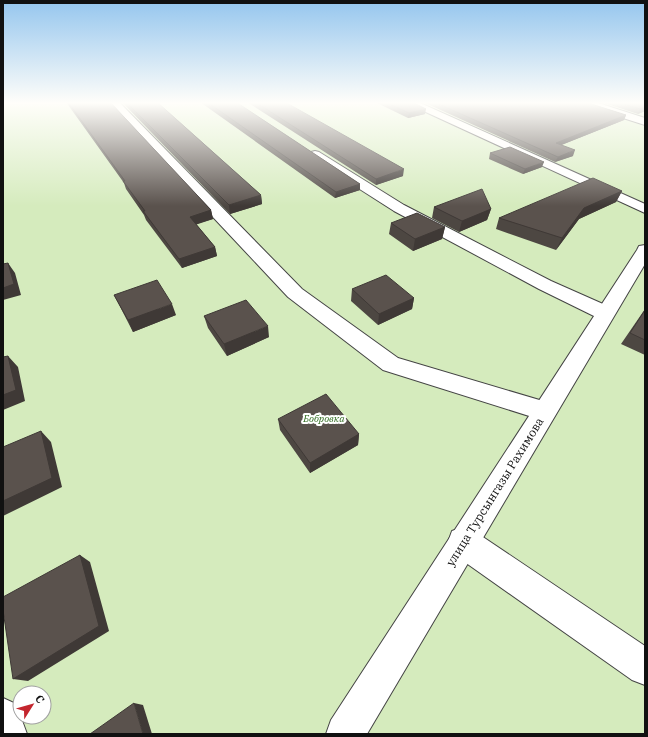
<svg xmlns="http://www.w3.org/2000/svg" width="648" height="737" font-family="'IBM Plex Serif',serif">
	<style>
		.green { fill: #d5ebbd; fill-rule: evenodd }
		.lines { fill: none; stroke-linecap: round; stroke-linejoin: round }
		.minor-casing { stroke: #444; stroke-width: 2 }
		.tertiary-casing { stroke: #444; stroke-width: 2 }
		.minor { fill: #fff; fill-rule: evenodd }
		.tertiary { fill: #fff; fill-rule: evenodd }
		.wall { fill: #4d4742 }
		.shaded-wall { fill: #3f3936 }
		.building { fill: #5a524d; stroke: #3f3936 }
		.labels { text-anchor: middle; stroke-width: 4; stroke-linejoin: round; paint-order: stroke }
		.park-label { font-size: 10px; font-style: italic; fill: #2f6b1f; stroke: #fff }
		.near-street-label { font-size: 12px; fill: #111; stroke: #fff }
	</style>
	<rect width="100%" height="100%" fill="#fffdf5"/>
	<path class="green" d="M3,102H645V734H3ZM20,693H44V717H20Z"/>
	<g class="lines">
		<defs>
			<path id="minor" d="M108,102H119L302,289L398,358L553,404L557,411L553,418L545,421L383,370L288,297L196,199Z
				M404,102H418L645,204V213Z
				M578,102H595L645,118V125L579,104Z
				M315,151L319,152L404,205L551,281L612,308L615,313L612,318L605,320L598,318L539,289L394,211L311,158L309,155L311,152Z
				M463,527L474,531L645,646V685L632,680L452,553L448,542L452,531Z
				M3,698L16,704L27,734H3Z"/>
			<path id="tertiary" d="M645,245V264L367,734H326L331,720L637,250L639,246Z"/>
		</defs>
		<use href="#minor" class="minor-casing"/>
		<use href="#tertiary" class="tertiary-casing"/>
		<use href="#minor" class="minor"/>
		<use href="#tertiary" class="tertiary"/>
	</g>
	<path class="wall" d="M66,102H110L211,210L213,219L196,224L215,247L217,256L182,268L146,220L144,215L126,189L124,183Z
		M122,102H157L261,195L262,204L230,214Z
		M200,102H236L360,184V190L335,198Z
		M247,102H285L403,176L376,185Z
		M375,102H412L425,114L408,118Z
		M423,102H585L626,115L624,120L561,145L573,156L555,162Z
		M601,102H645V111L638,114Z
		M490,153L542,167L523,174L489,159Z
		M622,191L616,202L579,219L556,250L496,229L499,218Z
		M434,207L491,209L487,220L459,232L432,218Z
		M391,223L445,227L442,239L413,251L389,234Z
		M352,289L414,298L412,309L378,325L351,301Z
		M114,295L176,315L133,332Z
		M645,309V355L621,344Z
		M204,316L269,337L227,356L208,328Z
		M278,419L359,434L358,445L310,473L280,430Z"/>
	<path class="shaded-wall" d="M645,105V111L638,114L640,109Z
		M426,109L425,114L408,118L409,113Z
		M626,115L624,120L554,148L556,143Z
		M575,150L573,156L555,162L558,157Z
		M544,162L542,167L523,174L525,169Z
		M404,169L403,176L376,185V179Z
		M360,184V190L335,198L336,192Z
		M622,191L616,202L579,219L556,250L562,238L584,208Z
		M261,195L262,204L230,214L229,205Z
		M491,209L487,220L459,232L462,221Z
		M211,210L213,219L192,226L190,217Z
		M445,227L442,239L413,251L415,239Z
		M215,247L217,256L182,268L179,259Z
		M8,263L15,273L21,295L3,300V288Z
		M414,298L412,309L378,325L379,314Z
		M172,304L176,315L133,332L128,320Z
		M268,326L269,337L227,356L224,344Z
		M8,356L18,367L25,401L3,410V395Z
		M41,431L51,442L62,487L3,516V501Z
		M359,434L358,445L310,473V463Z
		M80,555L90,562L109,631L28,681L13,679Z
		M134,703L143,705L152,734H143Z"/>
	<path class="building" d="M68,102H110L211,210L190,217L215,247L179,259L143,211H145L123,181H125Z
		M126,102H157L261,195L229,205Z
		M207,102H236L360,184L336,192Z
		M255,102H285L404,169L376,179Z
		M385,102H412L426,109L409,113Z
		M434,102H585L626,115L556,143L575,150L558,157Z
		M618,102H645V107L640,109Z
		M510,147L544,162L525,169L490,153Z
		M593,178L622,191L584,208L562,238L499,218Z
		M482,189L491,209L462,221L434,207Z
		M417,213L445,227L415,239L391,223Z
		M8,263L14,284L3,288V264Z
		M386,275L414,298L379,314L352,289Z
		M157,280L172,304L128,320L114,295Z
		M246,300L268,326L224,344L204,316Z
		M645,310V340L630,333Z
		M8,356L16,390L3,395V357Z
		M326,394L359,434L310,463L278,419Z
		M41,431L52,478L3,501V447Z
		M80,555L99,626L13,679L3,610V597Z
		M134,703L143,734H90Z"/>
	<linearGradient id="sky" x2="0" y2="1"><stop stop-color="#95c6ee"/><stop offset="0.5" stop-color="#fffefa"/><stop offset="1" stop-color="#fffefa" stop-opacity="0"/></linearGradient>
	<rect width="648" height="206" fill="url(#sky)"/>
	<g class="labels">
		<g class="park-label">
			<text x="324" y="422">Бобровка</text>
		</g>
		<g class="near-street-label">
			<text transform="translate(495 492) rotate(-58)" y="4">улица Турсынгазы Рахимова</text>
		</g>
	</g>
	<rect width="648" height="737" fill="none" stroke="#111111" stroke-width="8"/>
	<g transform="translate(32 705) rotate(53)"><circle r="19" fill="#ffffff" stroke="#a0a0a0"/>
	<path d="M0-3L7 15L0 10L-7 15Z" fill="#c4262e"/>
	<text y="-6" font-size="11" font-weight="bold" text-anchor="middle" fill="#111111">С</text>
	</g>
</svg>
